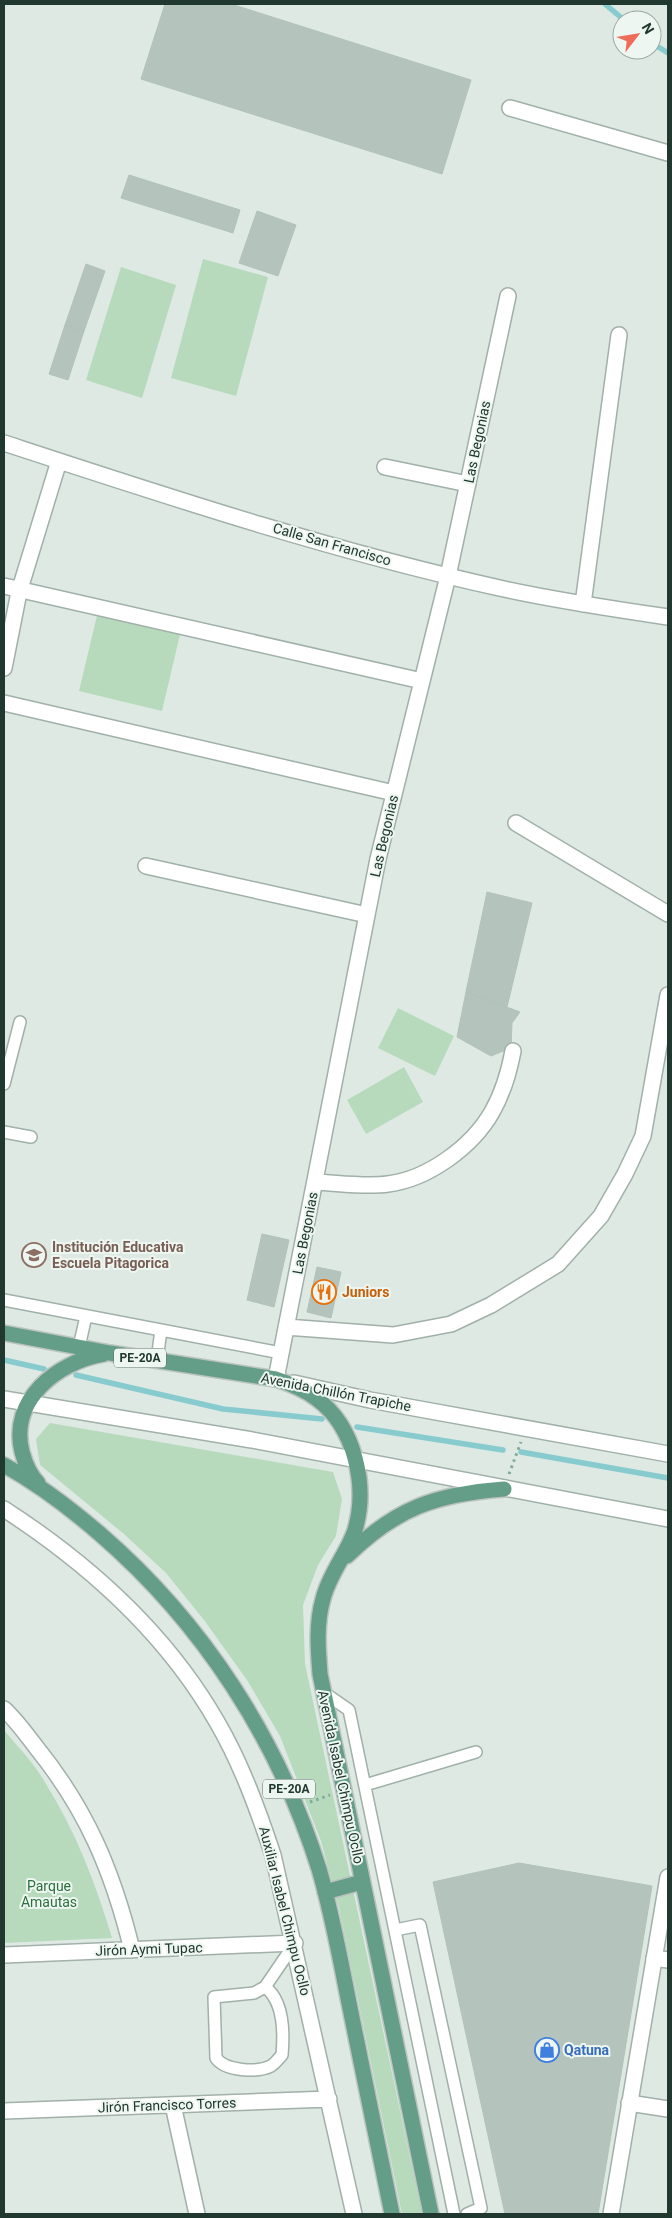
<svg xmlns="http://www.w3.org/2000/svg" width="672" height="2218" font-family="Roboto,sans-serif">
	<style>
		.green { fill: #b7dabd }
		.lines { fill: none; stroke-linecap: round; stroke-linejoin: round }
		.stream { stroke: #87cbce; stroke-width: 5.5 }
		.building { fill: #b4c4bc; stroke: #b1c2b9 }
		.service-casing { stroke: #a1b0a9; stroke-width: 14 }
		.minor-casing { stroke: #a1b0a9; stroke-width: 18 }
		.tertiary-casing { stroke: #a1b0a9; stroke-width: 18 }
		.primary-casing { stroke: #bcc3c1; stroke-width: 18 }
		.path { stroke: #7fac99; stroke-width: 3; stroke-dasharray: 2.5 4; stroke-linecap: butt }
		.service { stroke: #fff; stroke-width: 11 }
		.minor { stroke: #fff; stroke-width: 15 }
		.tertiary { stroke: #fff; stroke-width: 15 }
		.primary { stroke: #649e88; stroke-width: 15 }
		.labels { text-anchor: middle; stroke-width: 4; stroke-linejoin: round; paint-order: stroke }
		.shield { fill: #eef6f1; stroke: #5e7169; stroke-width: 1 }
		.shield-label { font-size: 12px; font-weight: bold; fill: #20382f }
		.street-label { font-size: 14px; fill: #20382f; stroke: #eef6f1 }
		.education-label { font-size: 14px; font-weight: bold; fill: #785e54; stroke: #eef6f1; text-anchor: start }
		.food-label { font-size: 14px; font-weight: bold; fill: #c56008; stroke: #eef6f1; text-anchor: start }
		.park-label { font-size: 14px; fill: #2c6e3e; stroke: #eef6f1 }
		.shop-label { font-size: 14px; font-weight: bold; fill: #366cbe; stroke: #eef6f1; text-anchor: start }
	</style>
	<rect width="100%" height="100%" fill="#dee9e3"/>
	<path class="green" d="M203,259L268,277L236,396L171,378Z
		M121,267L176,285L142,398L86,380Z
		M99,607L182,626L162,711L79,691Z
		M398,1008L454,1036L435,1076L378,1048Z
		M404,1067L423,1102L366,1134L347,1100Z
		M50,1423L333,1472L342,1499L336,1536L318,1565L303,1605L305,1664L422,2214H402L339,1908L321,1841L280,1736L247,1680L204,1620L166,1573L124,1534L40,1465L36,1439Z
		M4,1730C18,1747 35,1764 46,1784C76,1832 96,1884 112,1938L4,1943Z"/>
	<g class="lines">
		<path class="stream" d="M605,4L624,20
			M652,43L668,53
			M4,1360L44,1369
			M76,1375L223,1409L322,1419
			M357,1427L503,1450
			M521,1452L668,1478"/>
	</g>
	<path class="building" d="M165,4H231L471,80L442,174L141,79Z
		M129,175L240,210L233,233L121,198Z
		M257,211L296,225L278,276L239,263Z
		M86,264L105,271L84,331L65,325Z
		M65,325L84,331L68,380L49,374Z
		M487,892L532,903L507,1007L466,992Z
		M466,992L520,1012L512,1023L511,1048L491,1056L457,1037Z
		M262,1234L289,1240L274,1307L247,1300Z
		M317,1267L341,1272L331,1318L307,1312Z
		M519,1863L652,1886L598,2214H505L433,1882Z"/>
	<g class="lines">
		<defs>
			<path id="service" d="M4,1084L20,1022
				M4,1132L31,1137
				M4,1300L281,1353
				M79,1347L86,1316
				M157,1360L161,1330
				M323,1692L349,1710L454,2214
				M365,1785L476,1752
				M395,1930L420,1925L481,2208L467,2214
				M265,1987C284,2001 284,2033 282,2055C278,2059 276,2063 271,2066C257,2073 225,2071 216,2058L214,1997L254,1993L265,1987L295,1943"/>
			<path id="minor" d="M510,108L668,153
				M4,443C169,497 335,552 504,589C559,601 613,609 668,617
				M385,467L468,484
				M4,586L422,681
				M583,604L619,335
				M4,668L19,592L59,461
				M4,703L394,793
				M516,823L668,914
				M146,866L367,915
				M315,1182C339,1183 364,1187 388,1184C428,1179 472,1147 492,1112C503,1093 509,1072 513,1051
				M286,1327L393,1335L451,1324L491,1305L558,1264L601,1216L625,1174L643,1136L668,995
				M276,1379L378,859L448,576L508,296
				M4,1509C89,1564 166,1633 217,1722C241,1763 258,1810 273,1855L354,2214
				M4,1709C16,1720 26,1734 36,1747C87,1810 113,1872 132,1950
				M4,1955L295,1943
				M654,1958L668,1960
				M629,2103L668,2109
				M173,2105L197,2214
				M4,2111L329,2099"/>
			<path id="tertiary" d="M294,1383L370,1400L668,1454
				M4,1399L252,1440L668,1519
				M611,2214L668,1877"/>
			<path id="primary" d="M4,1333L110,1353L276,1379C291,1384 305,1390 317,1399C355,1427 368,1486 355,1530C347,1554 329,1574 323,1599C316,1623 318,1649 320,1674L431,2214
				M4,1465C38,1484 70,1508 100,1534C203,1623 278,1739 319,1869C332,1913 340,1958 349,2003C363,2073 378,2144 392,2214
				M38,1483C30,1475 25,1463 22,1452C9,1400 57,1362 104,1354
				M347,1556C396,1508 436,1494 504,1489
				M325,1892L362,1882"/>
		</defs>
		<use href="#service" class="service-casing"/>
		<use href="#minor" class="minor-casing"/>
		<use href="#tertiary" class="tertiary-casing"/>
		<use href="#primary" class="primary-casing"/>
		<path class="path" d="M509,1474L521,1442
			M310,1802L330,1795"/>
		<use href="#service" class="service"/>
		<use href="#minor" class="minor"/>
		<use href="#tertiary" class="tertiary"/>
		<use href="#primary" class="primary"/>
	</g>
	<defs>
		<symbol id="school-ring" viewBox="-11 -11 22 22"><circle r="9.5" fill="#eef6f1" stroke="#8d6e63" stroke-width="1.5"/><path d="M0-5L7-2L0 1L-7-2ZM-4 1L0 2.5L4 1V4Q0 6-4 4Z" fill="#8d6e63"/></symbol>
		<symbol id="restaurant-ring" viewBox="-11 -11 22 22"><circle r="9.5" fill="#eef6f1" stroke="#e8710a" stroke-width="1.5"/><path d="M-5-6h1v4h1v-4h1v4h1v-4h1v5L-1.5 .5V6h-2V.5L-5-1ZM5-6V6H3V1.5H1.5Q1.5-4 5-6Z" fill="#e8710a"/></symbol>
		<symbol id="shop-ring" viewBox="-11 -11 22 22"><circle r="9.5" fill="#eef6f1" stroke="#3f7fe0" stroke-width="1.5"/><path d="M-5-2.5h2.3a2.7 3.5 0 0 1 5.4 0H5L5.5 6h-11ZM-1.5-2.5h3a1.5 2.3 0 0 0-3 0Z" fill="#3f7fe0"/></symbol>
	</defs>
	<g fill-rule="evenodd">
		<use href="#school-ring" x="20" y="1241" width="28" height="28"/>
		<use href="#restaurant-ring" x="310" y="1278" width="28" height="28"/>
		<use href="#shop-ring" x="533" y="2036" width="28" height="28"/>
	</g>
	<g class="labels">
		<g class="shield">
			<rect x="114" y="1348.5" width="52" height="19" rx="4"/>
			<rect x="263" y="1779.5" width="52" height="19" rx="4"/>
		</g>
		<g class="shield-label">
			<text x="140" y="1362">PE-20A</text>
			<text x="289" y="1793">PE-20A</text>
		</g>
		<g class="street-label">
			<text transform="translate(477 442) rotate(-78)" y="5">Las Begonias</text>
			<text transform="translate(332 544) rotate(16)" y="5">Calle San Francisco</text>
			<text transform="translate(384 836) rotate(-77)" y="5">Las Begonias</text>
			<text transform="translate(305 1233) rotate(-79)" y="5">Las Begonias</text>
			<text transform="translate(336 1392) rotate(11)" y="5">Avenida Chillón Trapiche</text>
			<text transform="translate(341 1777) rotate(78)" y="5">Avenida Isabel Chimpu Ocllo</text>
			<text transform="translate(285 1911) rotate(76)" y="5">Auxiliar Isabel Chimpu Ocllo</text>
			<text transform="translate(149 1949) rotate(-2)" y="5">Jirón Aymi Tupac</text>
			<text transform="translate(167 2105) rotate(-2)" y="5">Jirón Francisco Torres</text>
		</g>
		<g class="education-label">
			<text x="52" y="1252">Institución Educativa<tspan x="52" dy="16">Escuela Pitagorica</tspan></text>
		</g>
		<g class="food-label">
			<text x="342" y="1297">Juniors</text>
		</g>
		<g class="park-label">
			<text x="49" y="1891">Parque<tspan x="49" dy="16">Amautas</tspan></text>
		</g>
		<g class="shop-label">
			<text x="564" y="2055">Qatuna</text>
		</g>
	</g>
	<rect width="672" height="2218" fill="none" stroke="#20382f" stroke-width="10"/>
	<g transform="translate(637 35) rotate(59)"><circle r="24" fill="#eef6f1" stroke="#9caaa3"/>
	<path d="M0-4L9 19L0 12L-9 19Z" fill="#ee6c58"/>
	<text y="-8" font-size="14" font-weight="bold" text-anchor="middle" fill="#20382f">N</text>
	</g>
</svg>
